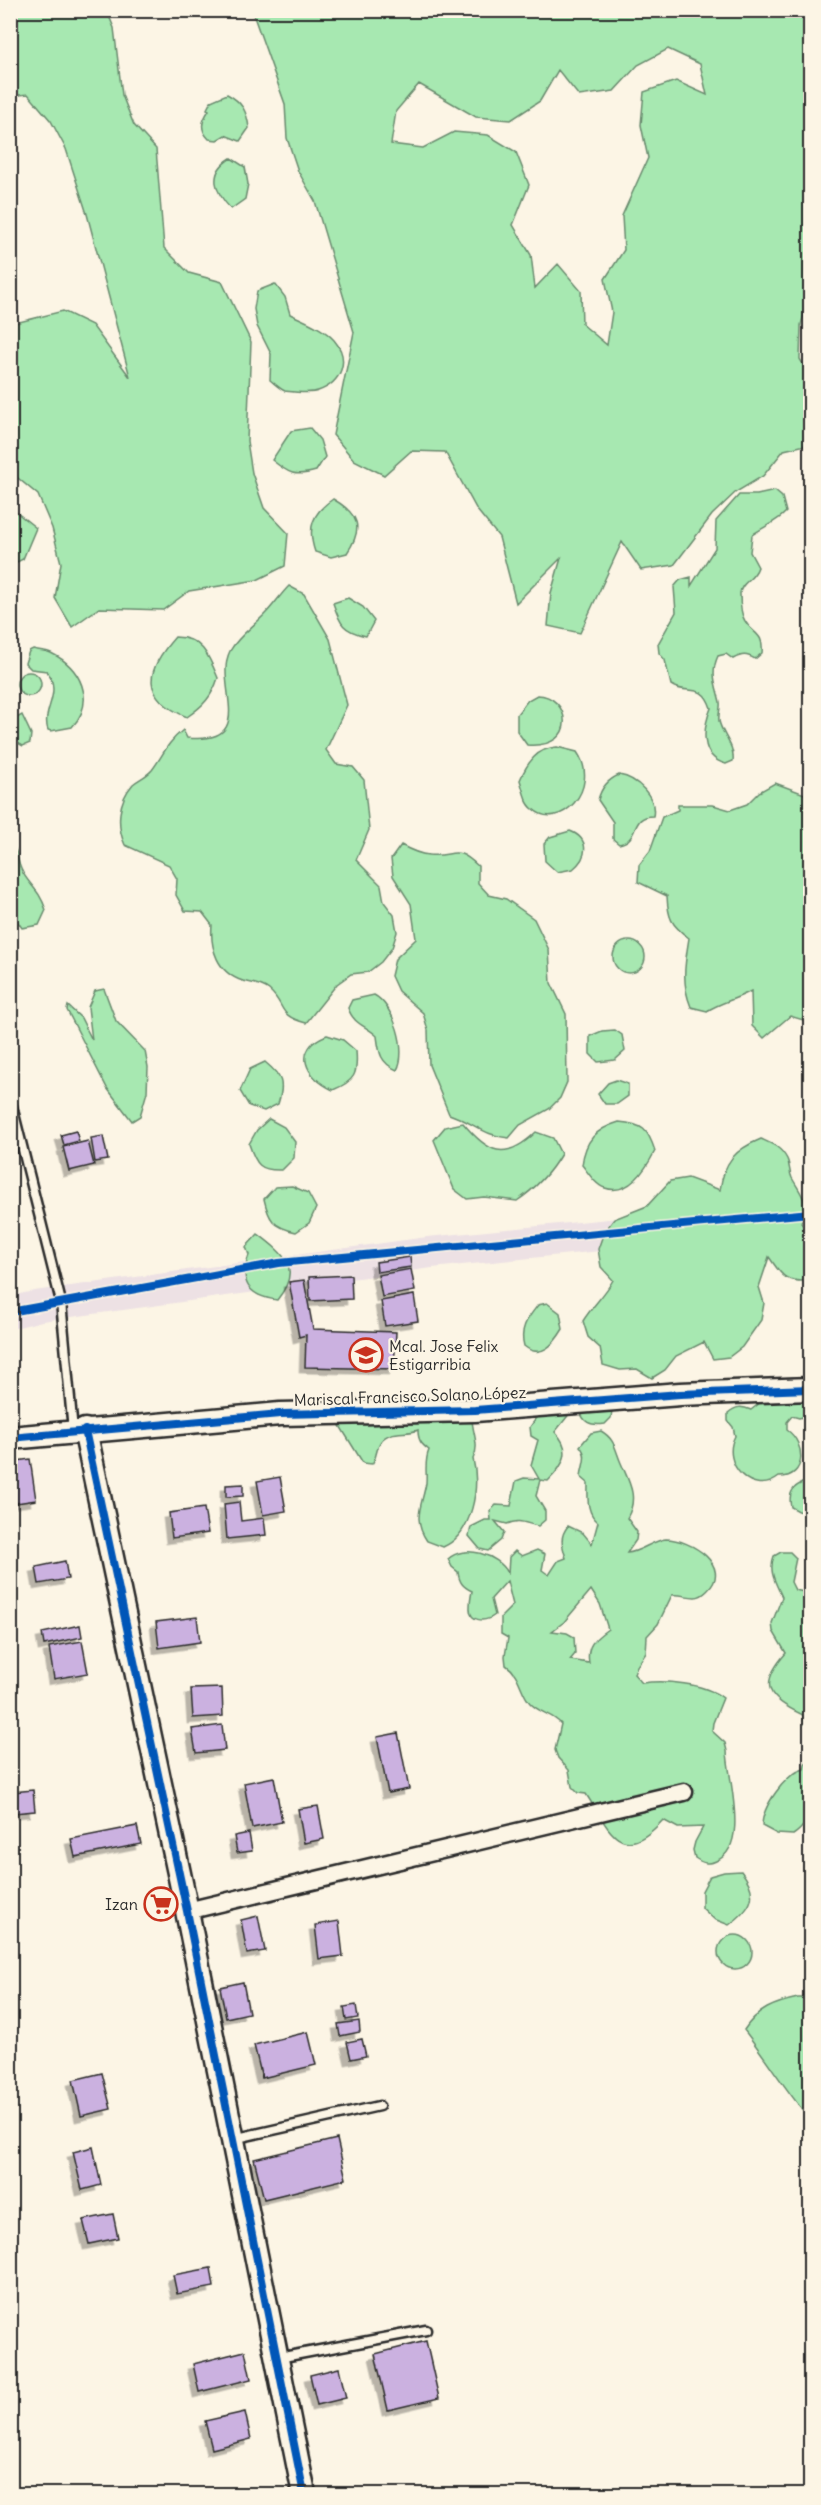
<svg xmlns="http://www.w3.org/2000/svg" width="821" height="2505" font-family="Delius,sans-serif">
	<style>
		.built { fill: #ede1e4 }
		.green { fill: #a7e8b1; stroke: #698a6e; stroke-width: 1.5; fill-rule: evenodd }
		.building { fill: #cbb1e0; stroke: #2b2b2b; stroke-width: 1.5; filter: url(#shadow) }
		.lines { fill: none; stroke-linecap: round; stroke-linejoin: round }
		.lane-casing { stroke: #2b2b2b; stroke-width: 13 }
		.street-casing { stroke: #2b2b2b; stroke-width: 21 }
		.secondary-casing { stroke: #2b2b2b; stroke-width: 27 }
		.lane { stroke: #fcf5e5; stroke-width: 8 }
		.street { stroke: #fcf5e5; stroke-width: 16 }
		.secondary { stroke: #fcf5e5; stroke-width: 22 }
		.cycleway-casing { stroke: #fcf5e5; stroke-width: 11 }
		.cycleway { stroke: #0057b8; stroke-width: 8 }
		.labels { text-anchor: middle; stroke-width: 4.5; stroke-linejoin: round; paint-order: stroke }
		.poi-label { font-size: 16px; fill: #2b2b2b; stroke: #fcf5e5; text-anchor: start }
		.street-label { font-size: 16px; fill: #2b2b2b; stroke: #fcf5e5 }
	</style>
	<defs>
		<filter id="shadow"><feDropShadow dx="-5.5" dy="5.5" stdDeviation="0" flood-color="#0004"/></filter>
	</defs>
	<rect width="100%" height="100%" fill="#fcf5e5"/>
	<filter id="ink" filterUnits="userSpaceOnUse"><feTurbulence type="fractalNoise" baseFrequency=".0167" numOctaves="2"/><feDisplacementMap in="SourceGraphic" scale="12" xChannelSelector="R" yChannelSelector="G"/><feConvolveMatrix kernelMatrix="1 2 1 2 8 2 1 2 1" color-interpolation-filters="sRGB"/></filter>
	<g filter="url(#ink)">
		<path class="built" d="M810,1199V1230L432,1268L42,1321L11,1329L10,1296L34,1291L427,1237Z"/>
		<path class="green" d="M11,10L107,11L114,28L122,95L134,125L156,149L164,248L189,273L222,282L251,342L247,441L252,473L264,508L288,533L285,566L257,580L189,591L163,610L99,608L72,627L55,598L61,563L52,528L38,495L13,474L11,491V324L63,311L92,325L130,377L87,214L66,149L51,121L28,94L11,96Z
			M252,11H810V293L801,325L800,359L810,376V444L784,450L763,476L736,492L712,515L674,565L641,570L622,542L580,633L548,626L551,593L561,558L516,603L499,537L477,510L445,452L411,451L384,475L354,460L333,435L354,332L315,201L298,171L287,138L285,104ZM668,49L700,64L707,95L676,81L644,92L641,125L648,158L622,216L624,250L605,279L612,312L607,345L582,324L581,291L558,264L535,288L531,255L513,225L529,185L516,152L488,135L454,132L423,148L391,144L396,111L419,84L476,117L511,120L540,101L558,70L579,96L614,91L638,65Z
			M227,94C242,102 247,111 249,128L240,141L225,135L217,140L209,139C199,129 202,121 209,110L207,109L211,101Z
			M231,158L245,167L248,184L245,199L231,209C215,192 207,173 231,158Z
			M275,284L285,297L290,314C305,321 323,328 334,340C351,360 341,383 318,391C310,394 294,392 285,391C280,389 275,384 270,380L271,354L257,326L254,309L257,291Z
			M310,428L320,440L325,457L316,471C295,477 289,474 272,460L291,431Z
			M775,491L782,497L786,512C777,522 763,527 752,535L750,552L758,567C754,580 741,582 740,593C740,601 741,615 745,621C753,635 764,632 762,653L755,659C747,654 742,654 733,659L726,654L718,656C710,673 716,685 720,702C721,708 718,714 719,721C722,735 735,745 733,761L726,764C699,757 703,728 711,708C702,681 688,696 671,685L665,660L659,653L658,644L676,612L674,587L680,580L691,577V586L715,548L716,521L739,495H757Z
			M333,499C359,514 364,528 347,553L331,557L315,552C307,528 312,513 333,499Z
			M11,508L36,528L23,559L11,565Z
			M289,586L304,594L330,639L347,705L326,750L336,764L353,767L364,780L369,830L356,860L381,885L384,902L394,915L397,932L392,948L381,962L368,972L351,974L337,984L306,1023C276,1015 287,1006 269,990C262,984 251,983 243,981C217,973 210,948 212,925L202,912L185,911L176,895L177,879L169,865L125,845C116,825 118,801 133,784C139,779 147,776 152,770C164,754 166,744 183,730L187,738C260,745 213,684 230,651C238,636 254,626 265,614C274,605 280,595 289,586Z
			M348,598L363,607L374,621L366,636C343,631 340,624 333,603Z
			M175,637C202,637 209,656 218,678C212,697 203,706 187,717C140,697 145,671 175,637Z
			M33,649C39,651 45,650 51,653C80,667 97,700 72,727L51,731L48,730C41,709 63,695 47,671L31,669L25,663L29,651Z
			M17 684a12 12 0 1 1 24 0a12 12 0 1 1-24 0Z
			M537,695C570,695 580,749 527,745L517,731V714L528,700Z
			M22,715L31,734L30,743L23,746L16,742L15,719Z
			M557,747L577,752C602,788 559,833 533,809C525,803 523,789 520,780C527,763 537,748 557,747Z
			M619,775C637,778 657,797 653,816C629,816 641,840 619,844L613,839V822L598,800C601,788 607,780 619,775Z
			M775,783L807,795L810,794V1029L807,1021L790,1016L764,1038L752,1026L751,991C737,999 721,1002 707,1011L691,1007C681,983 685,963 689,938C671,925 668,918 667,896L638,882L639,865L650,851L662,817L678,810V805H713L730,810L747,804L759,792Z
			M570,831C590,839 588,857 573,869L557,872L545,861L544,844L550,837Z
			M11,842C19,853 16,858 21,869C28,885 39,888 46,910L39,925L22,928L11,912Z
			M401,845C410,850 418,854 429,855C454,858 454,843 478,866V883L489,895L506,899L534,919L549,950L551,983L566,1014L567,1082L560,1098L549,1109L520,1125L509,1138C484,1136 473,1122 449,1114L429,1065L428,1030L423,1013L398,991L391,976L395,959L416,939L411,904L393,876L391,859Z
			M613 957a16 16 0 1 1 32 0a16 16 0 1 1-32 0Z
			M104,989L116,1021L145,1051L148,1067L147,1092L140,1116L132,1121L107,1088L67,1010L68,1006L81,1018L92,1040L88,1007L95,991Z
			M374,995C394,1005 408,1051 397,1070C380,1063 379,1052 377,1036C365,1025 354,1025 348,1008L352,1000Z
			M615,1030L622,1035L625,1051L615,1060L598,1062L590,1054V1036L602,1031Z
			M327,1035L343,1040L356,1051C358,1074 355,1081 333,1090C306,1078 291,1049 327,1035Z
			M265,1062C282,1076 285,1083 278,1104L264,1111L249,1106L240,1091L250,1069Z
			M616,1080L628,1084V1096L617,1104H605L598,1094L608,1083Z
			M269,1119L284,1127L295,1142L294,1158L282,1170C260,1171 256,1165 249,1144L257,1130Z
			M619,1122C643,1124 648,1129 655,1151C646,1169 629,1196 605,1188C595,1185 588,1172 582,1165C585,1140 596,1129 619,1122Z
			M463,1123C488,1153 505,1162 536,1132L553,1138L561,1154C550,1173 536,1188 517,1201L484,1197L467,1199L454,1189L434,1140L445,1127Z
			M761,1139C772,1144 781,1147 787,1159C790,1165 789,1172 792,1178C804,1199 808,1198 801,1223L810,1233V1278L808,1281C783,1282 782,1275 769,1257L759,1287L764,1303L761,1320L742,1347L729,1357L713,1359L704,1342L676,1356L665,1370L652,1378L637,1369L620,1370L603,1365L600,1348L588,1337L583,1321C592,1306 605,1295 613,1280L601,1267L598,1249L604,1232L614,1219L647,1206L670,1181L688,1178L720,1190C724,1162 734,1150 761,1139Z
			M292,1186L308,1193L316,1208L309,1223L296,1232C273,1227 269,1220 264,1199L275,1187Z
			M258,1234C284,1254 303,1268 277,1300C248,1296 239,1282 249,1255L246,1247Z
			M547,1303L560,1313L563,1329C554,1344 541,1360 524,1346C519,1328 528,1318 538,1305Z
			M810,1391V1415L799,1418L792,1416L787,1422V1430C806,1443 807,1478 779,1477C753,1498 720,1464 735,1436L733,1427L728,1421V1413C736,1406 742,1406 751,1410L765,1399Z
			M579,1408L612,1410L611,1418L605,1424C590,1426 583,1423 579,1408Z
			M534,1412H571L555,1432C573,1450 564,1465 548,1481L540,1480L536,1496L545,1511V1520L538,1526C526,1524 520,1518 507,1524L495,1521L504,1532L501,1540L488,1551L480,1549L469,1536L471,1527L485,1520H491L490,1511L496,1505L511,1506L516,1481L524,1478L539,1479L531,1465L538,1440L531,1436L530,1427L535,1420Z
			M472,1420C473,1434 480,1446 473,1459C480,1487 473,1534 443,1547L427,1541C412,1519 422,1506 426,1483C427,1471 424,1462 429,1450C421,1444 418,1440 418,1430C407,1435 390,1429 381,1441C376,1448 377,1457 372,1464L363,1463L337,1421Z
			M601,1431C615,1439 615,1449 621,1463C629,1482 639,1497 627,1518L637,1532L636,1540L627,1553C641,1552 653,1540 666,1539C690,1539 734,1566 707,1591C704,1594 700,1597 695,1597C687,1597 680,1594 672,1595L658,1624L647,1636L646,1653L637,1666L634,1674L642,1683C665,1680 704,1683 723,1698L713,1723L712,1731L725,1743L727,1751C728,1779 750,1847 716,1861C708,1865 702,1863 695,1858L693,1850L695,1842L703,1827L678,1828L663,1820C621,1866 610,1831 586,1794L578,1793L572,1787L569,1770L558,1758L555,1750L561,1724C553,1714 539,1713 530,1703C520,1692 520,1674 506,1665L505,1656L508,1638L501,1634V1617L513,1605L507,1581L491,1599L495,1615C486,1622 469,1623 470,1607C470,1601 471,1596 472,1591C463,1587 459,1582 458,1572L452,1567L448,1559C464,1544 498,1554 508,1573L509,1557L515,1551L522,1556L537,1550L545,1554L542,1570L549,1575L558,1561L566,1558C562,1545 559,1537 568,1526L583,1533L592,1544L598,1522C586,1512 588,1498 588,1483L581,1477C582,1464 589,1457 580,1446L591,1433ZM591,1590L600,1604L608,1629C594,1639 586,1646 589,1663L570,1660L575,1654L574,1637L567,1633L552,1631L564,1622Z
			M810,1471V1517L791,1507C788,1494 792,1486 805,1482Z
			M781,1552H790L796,1558L791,1582L795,1590L804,1592L810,1590V1728L805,1724L803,1715C768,1698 757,1686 786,1653L773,1631L772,1623L782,1597C776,1583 768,1572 774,1556Z
			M810,1758C811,1784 819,1819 793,1835L777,1834L762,1826C762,1807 785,1774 804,1769L805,1764Z
			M741,1871C760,1895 752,1908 729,1925L714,1919L702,1908V1891L710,1876L724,1872Z
			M718 1952a17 17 0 1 1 34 0a17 17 0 1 1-34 0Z
			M798,1998H810V2119C786,2091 767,2059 744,2030C758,2009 774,2003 798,1998Z"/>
		<path class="building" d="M76,1131L79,1141L64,1145L61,1135Z
			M103,1136L108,1160L95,1162L91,1138Z
			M88,1141L94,1165L69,1171L63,1147Z
			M410,1257L411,1267L377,1272L376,1262Z
			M411,1269L415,1291L382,1297L378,1275Z
			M351,1275L352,1299L310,1301L309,1277Z
			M304,1280L313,1329L396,1332L394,1369L305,1367L306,1335L299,1337L289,1282Z
			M414,1295L418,1321L385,1326L381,1301Z
			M30,1459L36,1500L10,1504V1462Z
			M280,1477L286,1511L263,1515L257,1481Z
			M243,1484V1496L226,1497V1485Z
			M239,1502L241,1521L264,1518L266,1535L227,1539L224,1504Z
			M204,1508L208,1533L172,1538L169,1513Z
			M65,1561L68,1579L39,1584L36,1567Z
			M197,1617L200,1642L159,1648L156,1622Z
			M80,1625L82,1637L44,1645L42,1633Z
			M82,1641L88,1673L54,1679L49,1647Z
			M222,1688L223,1716L193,1718L191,1689Z
			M222,1725L225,1750L196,1753L192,1729Z
			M398,1733L409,1789L388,1793L377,1737Z
			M274,1777L282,1822L252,1828L244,1783Z
			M33,1790L35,1811L14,1813L12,1792Z
			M318,1806L324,1839L304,1843L298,1809Z
			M137,1826L141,1844L75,1857L71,1839Z
			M249,1833L252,1851L237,1853L234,1836Z
			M258,1916L265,1951L247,1954L241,1920Z
			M339,1921L343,1956L319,1959L315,1925Z
			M243,1982L249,2013L226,2018L220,1987Z
			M356,2005L358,2018L346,2020L344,2007Z
			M359,2021L360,2032L340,2036L338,2024Z
			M308,2032L316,2065L262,2078L254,2045Z
			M362,2039L366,2056L351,2059L347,2042Z
			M102,2073L111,2109L81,2116L73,2080Z
			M337,2139L346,2179L264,2199L254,2159Z
			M93,2147L101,2185L82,2190L73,2152Z
			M113,2214L118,2238L89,2244L83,2220Z
			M211,2268L214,2287L177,2294L173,2275Z
			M426,2341L439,2398L388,2410L375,2354Z
			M245,2351L251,2379L199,2392L193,2364Z
			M339,2368L346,2398L317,2405L310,2375Z
			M245,2412L251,2439L212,2449L205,2421Z"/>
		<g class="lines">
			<defs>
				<path id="lane" d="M10,1098L61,1302L73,1431
					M233,2139L379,2106
					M278,2358L426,2330"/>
				<path id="street" d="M187,1911L684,1792"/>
				<path id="secondary" d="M85,1430L187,1911L304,2494
					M10,1438L280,1414L475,1410L680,1394L810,1389"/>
			</defs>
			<use href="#lane" class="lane-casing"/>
			<use href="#street" class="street-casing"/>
			<use href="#secondary" class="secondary-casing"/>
			<use href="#lane" class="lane"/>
			<use href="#street" class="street"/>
			<use href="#secondary" class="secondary"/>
			<defs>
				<path id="cycleway" d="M10,1312L279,1263L810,1213
					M85,1430L187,1911L304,2494
					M10,1438L280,1414L475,1410L680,1394L810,1389"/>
			</defs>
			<use href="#cycleway" class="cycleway-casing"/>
			<use href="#cycleway" class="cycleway"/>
		</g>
	</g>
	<defs>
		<symbol id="school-ring" viewBox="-11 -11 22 22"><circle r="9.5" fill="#fcf5e5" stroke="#c8321e" stroke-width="1.5"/><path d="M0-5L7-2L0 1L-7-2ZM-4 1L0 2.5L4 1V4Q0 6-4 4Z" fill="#c8321e"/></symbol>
		<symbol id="supermarket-ring" viewBox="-11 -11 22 22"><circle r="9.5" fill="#fcf5e5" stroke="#c8321e" stroke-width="1.5"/><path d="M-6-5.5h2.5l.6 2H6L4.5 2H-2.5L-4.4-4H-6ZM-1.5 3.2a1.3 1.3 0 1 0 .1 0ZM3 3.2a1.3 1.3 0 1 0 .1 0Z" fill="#c8321e"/></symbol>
	</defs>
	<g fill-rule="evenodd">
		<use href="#school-ring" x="347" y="1336" width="38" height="38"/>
		<use href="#supermarket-ring" x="142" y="1885" width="38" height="38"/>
	</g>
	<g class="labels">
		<g class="poi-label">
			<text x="389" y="1352">Mcal. Jose Felix<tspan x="389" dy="18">Estigarribia</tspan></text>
			<text x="138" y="1910" text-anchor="end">Izan</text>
		</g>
		<g class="street-label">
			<text transform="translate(410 1396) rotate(-2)" y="6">Mariscal Francisco Solano López</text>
		</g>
	</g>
	<rect width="821" height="2505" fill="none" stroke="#fcf5e5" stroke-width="36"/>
	<rect x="18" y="18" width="785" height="2469" fill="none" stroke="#2b2b2b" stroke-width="2" filter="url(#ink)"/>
</svg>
